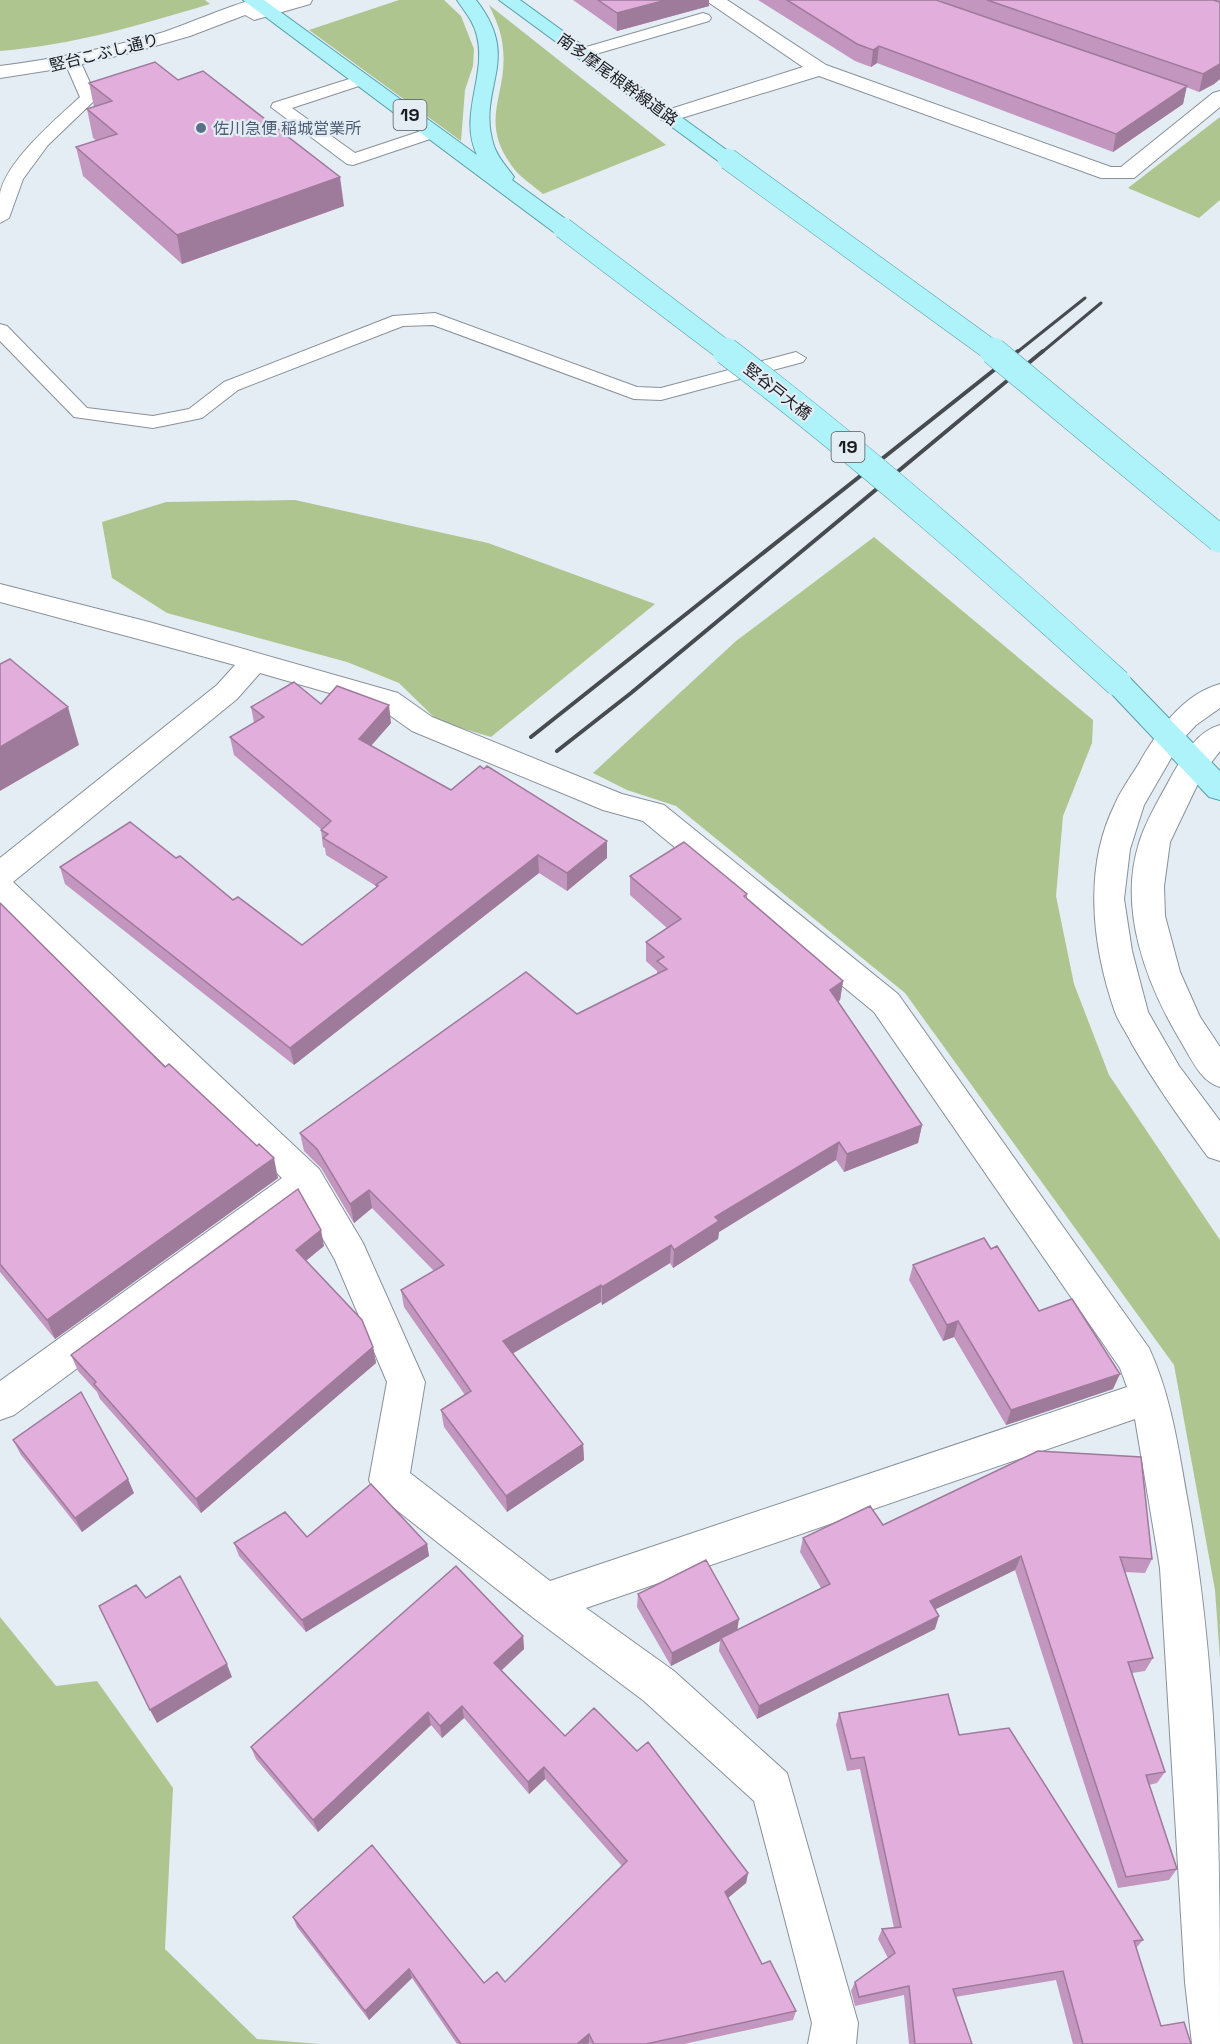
<svg xmlns="http://www.w3.org/2000/svg" width="1220" height="2044" font-family="'Space Grotesk','Noto Sans JP',sans-serif">
	<style>
		.green { fill: #afc58f }
		.lines { fill: none; stroke-linecap: round; stroke-linejoin: round }
		.service-casing { stroke: #899198; stroke-width: 2 }
		.minor-casing { stroke: #899198; stroke-width: 2 }
		.tertiary-casing { stroke: #899198; stroke-width: 2 }
		.primary-casing { stroke: #57a1ab; stroke-width: 2 }
		.service { fill: #fff; fill-rule: evenodd }
		.minor { fill: #fff; fill-rule: evenodd }
		.tertiary { fill: #fff; fill-rule: evenodd }
		.primary { fill: #aef2fa; fill-rule: evenodd }
		.rail-far1 { stroke: #474b4f; stroke-width: 3 }
		.rail { stroke: #474b4f; stroke-width: 4 }
		.primary-bridge-far1-casing { stroke: #57a1ab; stroke-width: 22; stroke-linecap: butt }
		.primary-bridge-casing { stroke: #57a1ab; stroke-width: 28; stroke-linecap: butt }
		.primary-bridge-far1 { stroke: #aef2fa; stroke-width: 21 }
		.primary-bridge { stroke: #aef2fa; stroke-width: 27 }
		.wall { fill: #c296be }
		.shaded-wall { fill: #9e7a9b }
		.building { fill: #e2afdd; stroke: #9e7a9b; stroke-width: 1.5 }
		.service-dot { fill: #5c6f8a; stroke: #e4ecf4; stroke-width: 2 }
		.labels { text-anchor: middle; stroke-width: 4.5; stroke-linejoin: round; paint-order: stroke }
		.far-street-label { font-size: 16px; fill: #191c1f; stroke: #e4ecf4 }
		.far-service-label { font-size: 16px; fill: #4e5e75; stroke: #e4ecf4; text-anchor: start }
		.shield { fill: #e4ecf4; stroke: #565a5f; stroke-width: 1.5 }
		.shield-label { font-size: 18px; font-weight: bold; fill: #191c1f }
	</style>
	<rect width="100%" height="100%" fill="#e4ecf4"/>
	<path class="green" d="M0,0H205L210,4C140,25 73,45 0,51Z
		M399,0H444L461,16L474,49L473,66L465,90L461,141L309,30Z
		M489,5L666,145L543,194C533,185 519,177 512,166C478,120 508,95 503,49C502,33 496,20 489,5Z
		M1220,117V200L1199,218L1128,188Z
		M295,500L488,543L655,604L491,737L438,721L399,683L347,662L167,613L112,578L102,522L166,502Z
		M874,537L1093,720L1092,743L1063,816L1056,896L1074,984L1109,1075L1220,1240V1659L1215,1590L1174,1365L905,993L676,806L627,790L593,773L736,641Z
		M0,1617L56,1686L97,1681L173,1788L165,1949L257,2039L320,2044H0Z"/>
	<g class="lines">
		<defs>
			<path id="service" d="M703,13L709,15L711,18L709,21L582,58L574,53L576,50Z
				M73,58L81,63L97,98L48,145L23,179L9,218L0,223C0,214 0,204 0,195C4,163 57,118 80,97L65,63Z
				M362,75L370,80L368,83L292,108L355,153L433,127L441,132L439,136L353,165L347,164L271,107L273,103Z
				M435,313L637,387L661,388L796,352L806,358L803,362L661,400L634,399L433,325L403,326L238,390L202,418L153,428L74,417L0,341V324L7,326L87,408L153,416L189,409L224,382L393,316Z"/>
			<path id="minor" d="M705,0H727L826,65L1111,167H1121L1213,93L1220,91V107L1134,178H1101L819,76L675,120H661L658,116L661,112L803,67Z
				M0,584L149,622L398,693L432,717L622,794L664,805L898,994L1149,1348C1171,1396 1178,1446 1187,1497C1220,1677 1220,1862 1220,2044H1192L1185,1982L1160,1568L1135,1419L586,1608L674,1671L787,1773L858,2023L856,2044H808L812,2023L754,1801L644,1701L531,1616L375,1493L369,1480L387,1382L335,1260L302,1202L14,1415L0,1420V1381L282,1178L0,907V858L217,685L235,665L0,602ZM260,673L378,707L412,731L603,810L643,821L874,1012L1120,1368L1127,1387L550,1581L410,1473L425,1382L363,1243L319,1169L13,882L237,699Z"/>
			<path id="tertiary" d="M251,0H312L310,4L254,20L245,15L190,36L134,52L64,68L0,78V66C55,59 110,48 164,32C193,22 221,9 251,0Z
				M1220,684V708L1196,725L1181,741L1144,805L1130,849L1124,899L1132,951L1148,1012L1179,1066L1220,1121V1161L1208,1157C1181,1120 1155,1084 1132,1044C1127,1033 1119,1023 1115,1012C1092,946 1083,868 1115,804C1121,790 1130,778 1138,765C1157,732 1181,695 1220,684Z
				M1220,725V751L1203,773L1170,842L1164,886L1165,916L1180,972L1200,1017L1220,1047V1087C1200,1081 1191,1058 1180,1040C1146,983 1118,909 1139,843C1146,820 1160,798 1171,777C1183,756 1196,732 1220,725Z"/>
			<path id="primary" d="M243,0H264L477,155C458,115 487,76 477,36C474,22 465,12 457,0H476C524,61 475,88 494,146C498,158 507,167 514,177L512,180L571,223L574,228L571,233H555Z
				M499,0H520L739,159L735,163H721Z
				M1118,674L1128,676L1220,771V800L1209,797L1108,690L1104,683L1108,676Z"/>
		</defs>
		<use href="#service" class="service-casing"/>
		<use href="#minor" class="minor-casing"/>
		<use href="#tertiary" class="tertiary-casing"/>
		<use href="#primary" class="primary-casing"/>
		<use href="#service" class="service"/>
		<use href="#minor" class="minor"/>
		<use href="#tertiary" class="tertiary"/>
		<use href="#primary" class="primary"/>
		<path class="rail-far1" d="M1016,353L1085,298
			M1041,353L1101,303"/>
		<path class="rail" d="M531,737L1018,351
			M557,751L631,693L1043,351"/>
		<defs>
			<path id="primary-bridge-far1" d="M728,159L995,353
				M563,228L728,353"/>
			<path id="primary-bridge" d="M726,351C863,455 991,568 1118,683
				M993,351L1220,539"/>
		</defs>
		<use href="#primary-bridge-far1" class="primary-bridge-far1-casing"/>
		<use href="#primary-bridge" class="primary-bridge-casing"/>
		<use href="#primary-bridge-far1" class="primary-bridge-far1"/>
		<use href="#primary-bridge" class="primary-bridge"/>
	</g>
	<path class="wall" d="M573,0H709V6L617,31Z
		M758,0H936L944,3L939,0H1220V79L1214,84L1199,92L1186,87L1183,104L1113,152L877,63L871,67L855,61Z
		M89,83L344,206L182,264L83,176L76,147L97,141L93,138L87,109L94,107Z
		M321,704L391,723L371,746L451,790L607,858L567,891L539,873L294,1065L65,884L60,867L176,858L233,900L302,945L376,887V886L326,855L325,848L323,847L321,830V829L234,755L230,737L254,723L251,707Z
		M630,876L747,894V898L843,981L840,1000L838,1002L922,1125L918,1143L844,1172L836,1160L719,1232L718,1239L673,1268L670,1263L602,1305L601,1302L513,1353L583,1444L584,1460L507,1512L444,1427L441,1410L465,1395L404,1307L401,1290L434,1271L372,1208L354,1223L321,1168L304,1151L300,1133L577,1014L657,974V971L646,961V942L667,928L630,895Z
		M0,903L278,1178L55,1339L0,1272Z
		M324,1246L306,1261L373,1347L376,1363L201,1513L100,1399L97,1392L78,1371L71,1355Z
		M991,1249L1039,1311L1113,1389L1006,1425L954,1337L943,1341L909,1280L913,1265Z
		M13,1440L134,1493L82,1532L21,1455Z
		M883,1525L1152,1559L1145,1573L1124,1572L1153,1658L1145,1671L1132,1673L1165,1772L1157,1783L1149,1785L1177,1869L1169,1880L1118,1888L1015,1570L935,1609V1629L757,1719L719,1651L720,1641L671,1666L637,1607L638,1594L738,1629L821,1588L800,1552L803,1538Z
		M307,1537L427,1544L429,1556L306,1632L239,1556L234,1543Z
		M523,1636L524,1649L501,1671L565,1736L748,1873L746,1883L728,1898L762,1964L796,2011L793,2020L684,2044H590L589,2043L588,2044H457L412,1978L369,2020L297,1927L293,1917L484,1983L505,1982L622,1866L545,1779L529,1794L464,1718L442,1738L431,1725L318,1832L256,1759L251,1747Z
		M839,1713L959,1735L1143,1940L1136,1948L1161,2026L1191,2044H1073L1056,1980L955,1997L972,2044H909L904,1995L855,2006L851,1991L855,1982L888,1958L878,1939L882,1929L894,1928L860,1769L847,1771L836,1725Z"/>
	<path class="shaded-wall" d="M666,0H709V6L617,31V13Z
		M879,46L877,63L871,67L873,50Z
		M1220,64V79L1214,84L1199,92L1203,74Z
		M1187,86L1183,104L1113,152L1116,134Z
		M340,177L344,206L182,264L177,235Z
		M389,705L391,723L361,757L359,739Z
		M68,707L79,745L0,791V747Z
		M607,841V858L567,891V873Z
		M538,855L539,873L294,1065L290,1048Z
		M843,981L840,1000L827,1009L830,990Z
		M922,1125L918,1143L844,1172L847,1154Z
		M839,1142L836,1160L719,1232L718,1239L673,1268L674,1250L715,1217Z
		M274,1158L278,1178L55,1339L47,1320Z
		M369,1190L372,1208L354,1223L350,1204Z
		M321,1230L324,1246L299,1266L296,1250Z
		M671,1245L670,1263L602,1305V1287Z
		M601,1285V1302L505,1358L503,1341Z
		M958,1321L954,1337L943,1341L947,1325Z
		M373,1347L376,1363L201,1513L196,1499Z
		M1120,1374L1113,1389L1006,1425L1011,1410Z
		M583,1444L584,1460L507,1512L506,1496Z
		M128,1479L134,1493L82,1532L75,1518Z
		M427,1544L429,1556L306,1632L302,1620Z
		M1021,1556L1015,1570L926,1614L930,1601Z
		M939,1616L935,1629L757,1719L759,1706Z
		M739,1619L737,1632L721,1638L720,1641L671,1666L672,1653Z
		M523,1636L524,1649L495,1676L494,1663Z
		M227,1664L232,1677L157,1723L150,1710Z
		M462,1706L464,1718L442,1738L440,1726Z
		M428,1712L431,1725L318,1832L313,1820Z
		M544,1767L545,1779L529,1794L528,1782Z
		M748,1873L746,1883L723,1902L725,1892Z
		M409,1969L412,1978L369,2020L365,2011Z
		M589,2034V2043L588,2044H577Z"/>
	<path class="building" d="M598,0H666L617,13Z
		M787,0H936L1187,86L1116,134L879,46L873,50L857,44Z
		M987,0H1213L1220,2V64L1203,74Z
		M155,62L178,80L203,71L340,177L177,235L76,147L117,134L87,109L112,101L89,83Z
		M10,659L68,707L0,747V664Z
		M294,682L321,704L337,686L389,705L359,739L451,790L480,766L484,769L487,766L607,841L567,873L538,855L290,1048L60,867L130,822L176,858L180,856L233,900L238,897L302,945L378,886L376,885L387,877L323,838L328,834L321,830L331,821L230,737L264,717L251,707Z
		M684,842L747,894L744,896L843,981L830,990L922,1125L847,1154L839,1142L715,1217L719,1221L674,1250L671,1245L602,1287L601,1285L503,1341L583,1444L506,1496L441,1410L471,1391L401,1290L444,1265L369,1190L350,1204L317,1149L300,1133L526,972L577,1014L667,969L657,961L664,957L646,942L681,919L630,876Z
		M0,903L165,1067L169,1064L257,1146L259,1144L274,1158L47,1320L0,1264Z
		M298,1189L321,1230L296,1250L362,1320L373,1347L196,1499L94,1384L96,1382L71,1355Z
		M984,1238L991,1249L997,1246L1039,1311L1072,1299L1120,1374L1011,1410L958,1321L947,1325L913,1265Z
		M81,1392L128,1479L75,1518L13,1440Z
		M1038,1451L1141,1457L1152,1559L1120,1557L1153,1658L1128,1662L1165,1772L1146,1775L1177,1869L1126,1877L1021,1556L930,1601L939,1616L759,1706L721,1638L830,1584L803,1538L870,1506L883,1525Z
		M371,1484L427,1544L302,1620L234,1543L285,1512L307,1537Z
		M706,1560L739,1619L672,1653L638,1594Z
		M456,1566L523,1636L494,1663L565,1736L594,1708L637,1751L648,1742L748,1873L725,1892L762,1964L770,1961L796,2011L646,2044H594L589,2034L577,2044H461L409,1969L365,2011L293,1917L372,1845L484,1983L497,1972L505,1982L627,1861L544,1767L528,1782L462,1706L440,1726L428,1712L313,1820L251,1747Z
		M180,1576L227,1664L150,1710L99,1606L136,1585L146,1598Z
		M948,1694L959,1735L1009,1728L1143,1940L1134,1941L1161,2026L1184,2022L1191,2044H1083L1063,1971L953,1989L972,2044H915L909,1986L859,1997L855,1982L895,1953L882,1929L901,1927L864,1757L851,1759L839,1713Z"/>
	<circle class="service-dot" cx="201" cy="128" r="6"/>
	<g class="labels">
		<g class="far-street-label">
			<text transform="translate(104 52) rotate(-14)" y="6">竪台こぶし通り</text>
			<text transform="translate(618 79) rotate(36)" y="6">南多摩尾根幹線道路</text>
			<text transform="translate(778 391) rotate(38)" y="6">竪谷戸大橋</text>
		</g>
		<g class="far-service-label">
			<text x="213" y="134">佐川急便 稲城営業所</text>
		</g>
		<g class="shield">
			<rect x="393.5" y="100" width="33" height="30" rx="4.5"/>
			<rect x="831.5" y="432" width="33" height="30" rx="4.5"/>
		</g>
		<g class="shield-label">
			<text x="410" y="121">19</text>
			<text x="848" y="453">19</text>
		</g>
	</g>
</svg>
